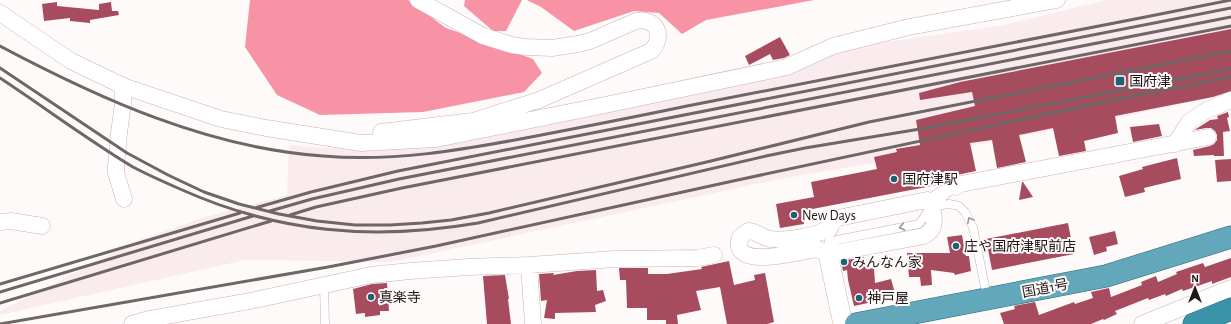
<svg xmlns="http://www.w3.org/2000/svg" width="1231" height="324" font-family="'Alegreya Sans','Noto Sans JP',sans-serif">
	<style>
		.built { fill: #faecee }
		.forest { fill: #f793a5 }
		.building { fill: #a74c5f }
		.lines { fill: none; stroke-linecap: round; stroke-linejoin: round }
		.service-casing { stroke: #c9b0b3; stroke-width: 9 }
		.minor-casing { stroke: #c9b0b3; stroke-width: 17 }
		.tertiary-casing { stroke: #c9b0b3; stroke-width: 20 }
		.trunk-casing { stroke: #316776; stroke-width: 23 }
		.motorway-casing { stroke: #316776; stroke-width: 23 }
		.service { stroke: #fff; stroke-width: 8 }
		.minor { stroke: #fff; stroke-width: 16 }
		.tertiary { stroke: #fff; stroke-width: 19 }
		.trunk { stroke: #62a8ba; stroke-width: 22 }
		.motorway { stroke: #3b93a9; stroke-width: 22 }
		.rail { stroke: #6e6667; stroke-width: 3 }
		.oneway { stroke: #9a9697 }
		.poi-dot { fill: #1a6171; stroke: #fffafa; stroke-width: 1.5 }
		.labels { text-anchor: middle; stroke-width: 4; stroke-linejoin: round; paint-order: stroke }
		.poi-label { font-size: 14px; fill: #1f1617; stroke: #fffafa; text-anchor: start }
		.street-label { font-size: 14px; fill: #1f1617; stroke: #fffafa }
	</style>
	<rect width="100%" height="100%" fill="#fffafa"/>
	<path class="built" d="M1107,0H1231V93L1112,119L976,145L781,179L391,262L245,260L0,315V311L137,241L205,217L287,195L289,145L372,151L446,144L799,68L858,46L1004,25Z"/>
	<path class="forest" d="M250,0H408L446,28L533,59L542,73L524,92L423,112L320,115L277,95L245,47Z
		M465,0H522L506,31H493L464,6Z
		M527,0H814L706,20L682,34L659,13L634,11L574,31L541,7Z"/>
	<path class="building" d="M57,2V6L99,10V4L111,2L112,11H118L119,15L90,20V23L70,21V18L44,21L42,4Z
		M1231,29V91L1213,97L1115,116L1118,133L1084,141L1086,151L1059,156L1053,128L1019,135L1026,162L997,168L992,140L970,143L976,171L957,175L950,179L947,183L802,211L804,224L780,228L776,204L814,197L811,182L877,169L874,157L897,152L896,149L920,145L916,120L975,106L972,92L920,100L919,93L960,82Z
		M780,37L790,55L784,58L773,60L770,54L749,65L745,56Z
		M1228,112L1229,117L1227,118L1230,131L1223,132L1224,156H1214V155L1194,156L1193,150L1210,146L1214,144L1217,140V135L1215,131L1211,128H1206L1195,130L1196,129L1210,120L1218,119L1217,116Z
		M1159,124L1162,136L1133,142L1130,127Z
		M1177,158L1181,179L1144,188L1145,192L1125,197L1119,176L1143,169L1142,167Z
		M1231,159V181L1217,182L1215,160Z
		M1022,182H1023L1033,197L1019,200Z
		M1068,223L1074,254L992,270L986,239Z
		M1115,231L1118,244L1106,247L1107,251L1094,255L1089,237Z
		M962,235L966,256H969L971,271L955,275L954,273L931,270L932,285L921,286L920,277H909L907,253H950L947,237Z
		M864,257L867,269L874,268L875,283L891,279L895,293L868,300V303L854,306L848,280L847,270L843,271L841,261Z
		M1231,258V277L1212,284V281L1183,291L1182,289L1166,296L1165,294L1149,300L1148,298L1115,311L1117,314L1104,320L1103,319L1091,324H1004L1000,313L1015,309L1014,306L1035,302L1039,315L1074,302L1075,304L1093,298L1091,292L1109,288L1111,297L1142,285L1141,282L1156,276L1158,282L1177,274L1176,272L1203,263L1205,267Z
		M729,261L734,285L755,280L754,275L765,273L774,322L767,324H727L720,287L696,291L701,310L677,315L678,324H666V320H647V308H627L626,280H620L619,268H648V274H667L702,269L701,267Z
		M596,270L597,291L603,290L606,301L595,305L596,312L555,313V319L544,318L547,300L541,301L539,274L554,273L553,275L577,271Z
		M505,275L509,299H508L511,324H487L483,276Z
		M387,283L389,311H380V315L365,317V313L356,314L353,289L372,284Z"/>
	<g class="lines">
		<defs>
			<path id="service" d="M927,200L942,190L952,187
				M928,207L949,204L959,206L965,212L973,227L987,297
				M829,252L833,243L837,240L919,224L932,206L955,187
				M828,254L829,237L834,229
				M324,285L325,324"/>
			<path id="minor" d="M0,13L71,61L123,86L221,119L266,128L361,143L436,139L605,105L787,67L833,46L909,27L1057,0
				M123,86V104L119,133L116,166V173L124,199
				M381,132L473,121L539,100L651,51C665,37 657,17 636,21L590,41L578,44L552,48L526,47L512,45L483,36L418,0
				M1175,144L1189,122L1207,110L1231,100
				M955,187L961,184L1208,137
				M927,200C933,204 936,223 932,229C930,232 927,234 924,236L828,254L818,249L811,250C796,252 729,271 740,237L748,231C757,231 762,238 771,239C782,241 819,236 826,229C831,224 832,221 838,218Z
				M0,222L11,221L42,226
				M529,265L533,324
				M132,324L149,319L255,300L371,275L410,271L468,267L529,265L615,259L697,258L714,255
				M1142,324L1231,288"/>
			<path id="tertiary" d="M828,254L843,324"/>
			<path id="trunk" d="M856,324L1106,276L1231,237"/>
			<path id="motorway" d="M1194,324L1231,309"/>
		</defs>
		<use href="#service" class="service-casing"/>
		<use href="#minor" class="minor-casing"/>
		<use href="#tertiary" class="tertiary-casing"/>
		<use href="#trunk" class="trunk-casing"/>
		<use href="#motorway" class="motorway-casing"/>
		<use href="#service" class="service"/>
		<use href="#minor" class="minor"/>
		<use href="#tertiary" class="tertiary"/>
		<use href="#trunk" class="trunk"/>
		<use href="#motorway" class="motorway"/>
		<path class="rail" d="M0,46C100,99 208,148 323,156C394,162 462,150 531,137C583,127 635,117 687,106C869,71 1050,36 1231,0
			M0,68L127,153L168,175L204,192L239,204L279,214L317,221L355,225H390L422,223L451,220L489,213L711,161L869,122L1231,51
			M0,78C44,107 88,140 133,167C148,175 164,182 180,189C278,233 373,241 478,223L766,156L805,148L926,128L1231,69
			M255,208L311,192L398,171L1231,8
			M270,211L312,199L399,179L1231,17
			M290,215L316,207L402,188L1231,26
			M0,284L240,213
			M0,292L253,216
			M0,303L271,221
			M0,324L328,267L436,246L733,181L1122,98L1231,77"/>
	</g>
	<defs><path id="oneway-chevron" d="M-2-3.5L2.5 0L-2 3.5" fill="none" stroke-width="1.6" stroke-linecap="round" stroke-linejoin="round"/></defs>
	<g class="oneway">
		<use href="#oneway-chevron" transform="translate(970 220) rotate(-118)"/>
		<use href="#oneway-chevron" transform="translate(902 227) rotate(168)"/>
	</g>
	<g class="poi-dot">
		<rect x="1115" y="76" width="10" height="10" rx="2"/>
		<circle cx="894" cy="179" r="4"/>
		<circle cx="794" cy="215" r="4"/>
		<circle cx="956" cy="246" r="4"/>
		<circle cx="844" cy="262" r="4"/>
		<circle cx="371" cy="297" r="4"/>
		<circle cx="859" cy="298" r="4"/>
	</g>
	<g class="labels">
		<g class="poi-label">
			<text x="1129" y="86">国府津</text>
			<text x="902" y="184">国府津駅</text>
			<text x="802" y="220">New Days</text>
			<text x="964" y="251">庄や国府津駅前店</text>
			<text x="852" y="267">みんなん家</text>
			<text x="379" y="302">真楽寺</text>
			<text x="867" y="303">神戸屋</text>
		</g>
		<g class="street-label">
			<text transform="translate(1045 288) rotate(-11)" y="5">国道1号</text>
		</g>
	</g>
	<g transform="translate(1195 288)" stroke="#fffafa" stroke-width="3" paint-order="stroke">
	<path d="M0-3L7 15L0 10L-7 15Z" fill="#1f1617"/>
	<text y="-6" font-size="11" font-weight="bold" text-anchor="middle" fill="#1f1617">N</text>
	</g>
</svg>
